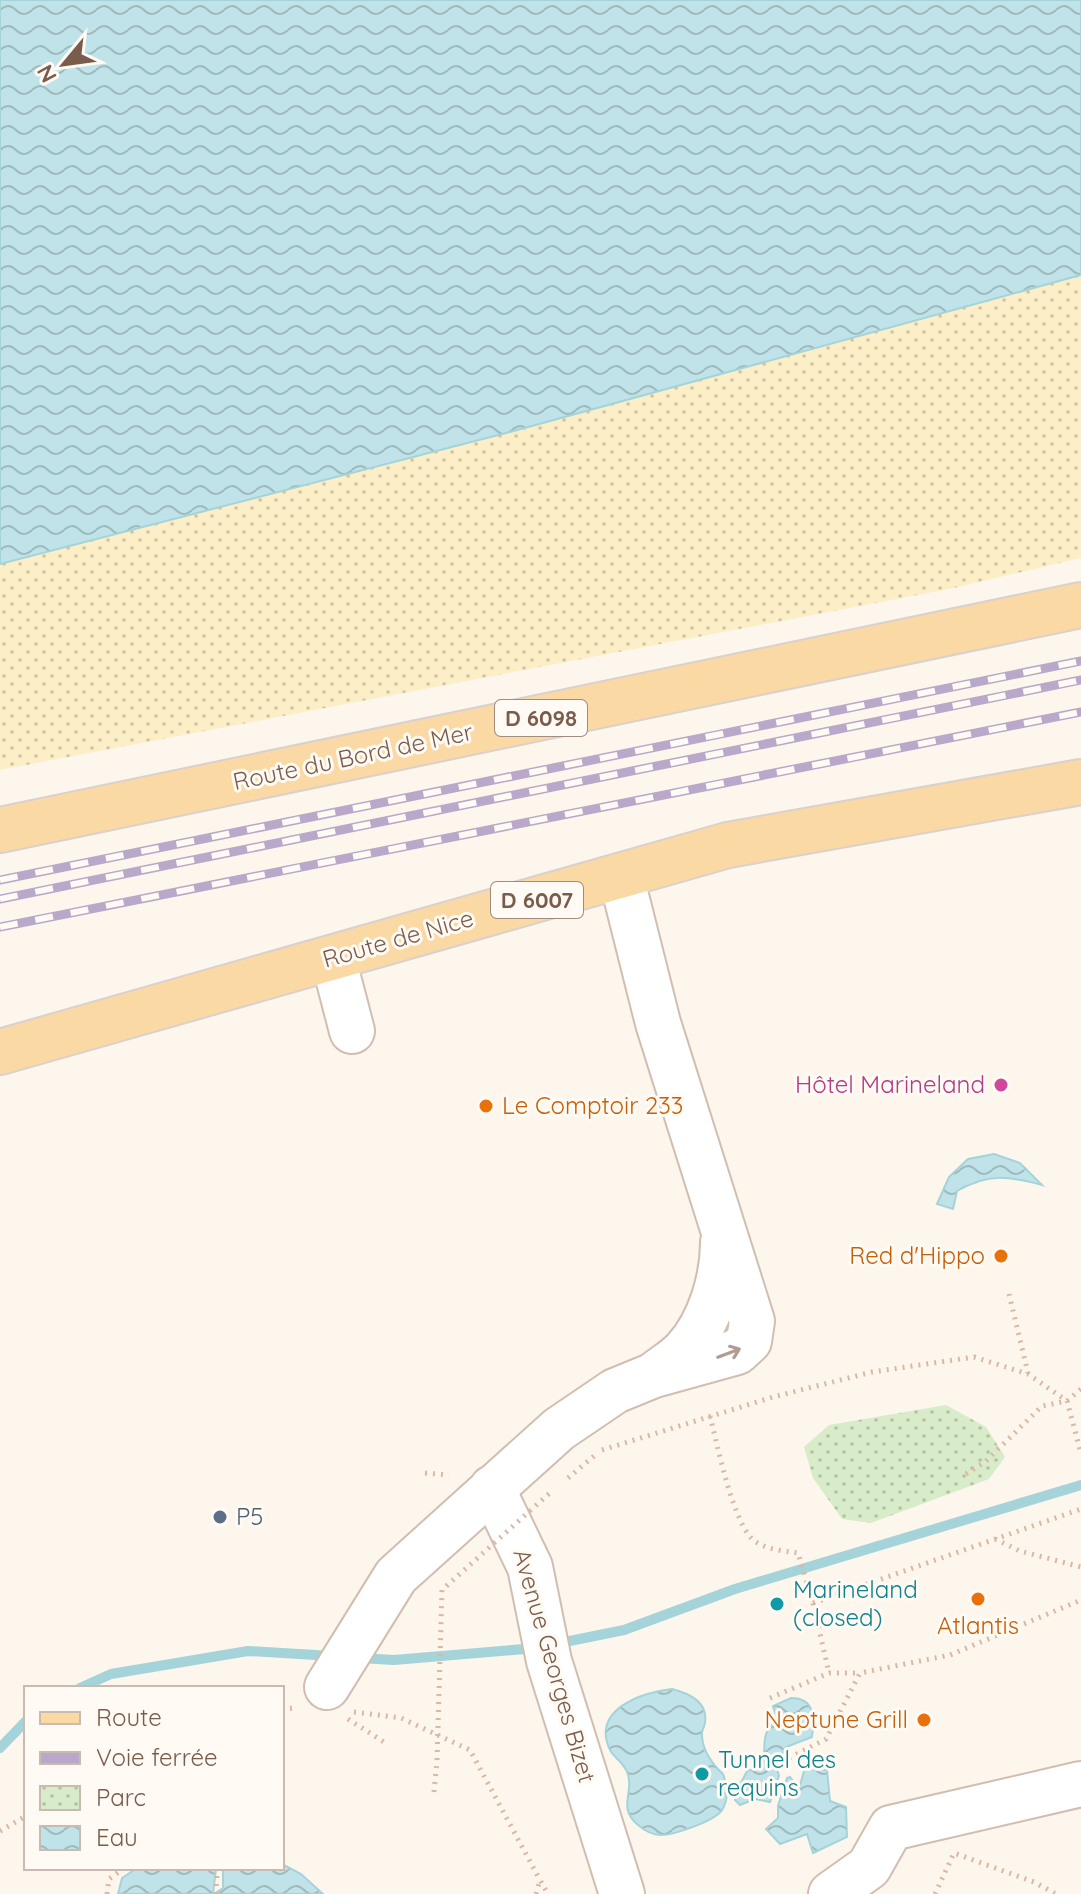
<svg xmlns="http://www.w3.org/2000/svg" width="1081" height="1894" font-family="Quicksand,sans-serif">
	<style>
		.sand { fill: url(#sand-dots) }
		.park { fill: url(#park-dots) }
		.water { fill: url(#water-waves); stroke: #a5d3da; stroke-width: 2 }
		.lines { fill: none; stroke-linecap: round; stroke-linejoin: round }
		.stream { stroke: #a5d3da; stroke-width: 10 }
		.minor-casing { stroke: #d1beb0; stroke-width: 48 }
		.major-casing { stroke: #dad1cd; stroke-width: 48 }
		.path { stroke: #d9b8a5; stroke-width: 5; stroke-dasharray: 2 6; stroke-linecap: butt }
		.minor { stroke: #fff; stroke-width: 44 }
		.major { stroke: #fbd9a5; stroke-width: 44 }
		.rail-casing { stroke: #b9a8c9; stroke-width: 9 }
		.rail { stroke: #fffaf3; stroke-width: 6; stroke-dasharray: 18; stroke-linecap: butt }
		.path-bridge { stroke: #d9b8a5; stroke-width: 5; stroke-dasharray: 2 6; stroke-linecap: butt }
		.oneway { stroke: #af9d94 }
		.hotel-dot { fill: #d1479c; stroke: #fffaf3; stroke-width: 3 }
		.food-dot { fill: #e8710a; stroke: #fffaf3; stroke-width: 3 }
		.service-dot { fill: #5c6f8a; stroke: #fffaf3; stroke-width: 3 }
		.culture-dot { fill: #0f9aa8; stroke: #fffaf3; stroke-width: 3 }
		.labels { text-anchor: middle; stroke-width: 6; stroke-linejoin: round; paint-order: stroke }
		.shield { fill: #fffaf3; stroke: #a28b7f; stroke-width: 2 }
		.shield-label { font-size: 22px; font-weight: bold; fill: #7a5c4d }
		.street-label { font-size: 24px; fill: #7a5c4d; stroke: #fffaf3 }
		.hotel-label { font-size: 24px; fill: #b23c85; stroke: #fffaf3; text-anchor: end }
		.food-label { font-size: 24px; fill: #c56008; stroke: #fffaf3; text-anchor: end }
		.service-label { font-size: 24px; fill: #4e5e75; stroke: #fffaf3; text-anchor: start }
		.culture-label { font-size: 24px; fill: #0d838f; stroke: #fffaf3; text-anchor: start }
	</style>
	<defs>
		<pattern id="sand-dots" width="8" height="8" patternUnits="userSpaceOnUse" patternTransform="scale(2)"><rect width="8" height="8" fill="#fcefc7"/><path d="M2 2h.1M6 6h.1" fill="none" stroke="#d1c5a4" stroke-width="1.8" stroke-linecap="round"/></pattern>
		<pattern id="park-dots" width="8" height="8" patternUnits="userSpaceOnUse" patternTransform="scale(2)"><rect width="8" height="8" fill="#d8ecc9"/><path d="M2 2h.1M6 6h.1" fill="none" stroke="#b4c2a5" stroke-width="1.8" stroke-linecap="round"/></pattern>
		<pattern id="water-waves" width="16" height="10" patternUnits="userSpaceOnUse" patternTransform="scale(2)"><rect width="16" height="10" fill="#bfe3e8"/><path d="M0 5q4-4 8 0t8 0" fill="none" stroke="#a0bbbe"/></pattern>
	</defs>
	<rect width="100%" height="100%" fill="#fdf6ec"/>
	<path class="sand" d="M1081,275V558L949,589L0,770V564L510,432Z"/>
	<path class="park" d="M946,1405L986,1427L1005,1457L989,1479L871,1523L842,1519L813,1478L804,1447L829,1425Z"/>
	<path class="water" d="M0,0H1081V275L510,432L0,564Z
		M994,1154L1020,1163L1042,1185C1008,1176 989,1173 957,1191L953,1209L937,1204L949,1177L968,1159Z
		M672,1689C688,1693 708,1702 705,1722C705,1727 701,1731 702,1735C702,1750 713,1765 723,1774C727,1785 729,1799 722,1810C715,1821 674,1835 661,1835C652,1835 645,1831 638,1825C617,1807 634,1794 628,1775C626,1764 615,1759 610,1750C591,1710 641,1692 672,1689Z
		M791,1698C815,1698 815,1718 812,1737L786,1747L776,1765L779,1776L770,1802L755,1799L740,1805L735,1800V1782L741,1783L747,1771L762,1766C768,1744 758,1737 777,1719L773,1706Z
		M805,1767L827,1770L830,1801L846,1807L847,1837L813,1853L807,1834L780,1844L766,1829L778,1818V1806L787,1778L790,1777L799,1789Z
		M282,1864L301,1874L323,1894H214L223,1888V1868H282Z
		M137,1868H216L213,1894H118L122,1878Z"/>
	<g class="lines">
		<path class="stream" d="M555,1644L624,1630L735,1589L1081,1485
			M360,1658L394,1660L536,1648
			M80,1688L111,1674L248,1651L332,1656
			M0,1748L26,1721"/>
		<defs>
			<path id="minor" d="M333,958L352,1031
				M655,1374C665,1366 677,1359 685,1350C710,1323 723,1278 723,1242
				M492,1488L530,1567L549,1661L622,1894
				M327,1687L396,1576L559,1429L615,1391L654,1375L737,1352L749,1341L752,1321L658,1023L621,876
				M831,1894L869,1867L891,1828L1081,1784"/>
			<path id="major" d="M0,830L1081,605
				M0,1052L728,845L1081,782"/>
		</defs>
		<use href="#minor" class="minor-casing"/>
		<use href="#major" class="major-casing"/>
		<path class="path" d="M1009,1294L1028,1373
			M710,1416C717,1443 734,1529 756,1542C769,1550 784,1551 798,1553L813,1603L829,1673
			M602,1450L773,1397L872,1372L974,1357L1028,1374L1067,1401L1081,1453
			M425,1473L449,1475
			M966,1474L985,1462L1042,1406L1067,1401L1081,1389
			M568,1478L594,1456
			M995,1539L1020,1551L1081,1567
			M813,1603L1081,1509
			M770,1698L829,1673H860
			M282,1709L296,1708
			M354,1712L401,1718L470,1750L540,1880
			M348,1719L384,1742
			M789,1758L826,1739L860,1673L950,1655L1081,1600
			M434,1792L437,1760
			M0,1831L26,1816
			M107,1894L109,1879L124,1868
			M216,1894L217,1868
			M536,1894L540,1880L548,1894
			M935,1894L954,1853L1034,1882L1056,1894"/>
		<use href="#minor" class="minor"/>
		<use href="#major" class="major"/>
		<defs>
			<path id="rail" d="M0,880L1081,661
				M0,899L1081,680
				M0,927L1081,712"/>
		</defs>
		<use href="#rail" class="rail-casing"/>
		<use href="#rail" class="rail"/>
		<path class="path-bridge" d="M437,1760L442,1590L552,1491"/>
	</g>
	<defs><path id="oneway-shaft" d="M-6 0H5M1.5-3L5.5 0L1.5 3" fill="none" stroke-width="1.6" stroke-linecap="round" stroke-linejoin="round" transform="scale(2)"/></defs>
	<use class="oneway" href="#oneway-shaft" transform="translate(729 1353) rotate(-21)"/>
	<circle class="hotel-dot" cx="1001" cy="1085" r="8"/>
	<g class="food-dot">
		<circle cx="486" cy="1106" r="8"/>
		<circle cx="1001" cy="1256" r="8"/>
		<circle cx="978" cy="1599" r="8"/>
		<circle cx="924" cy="1720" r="8"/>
	</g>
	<circle class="service-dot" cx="220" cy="1517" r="8"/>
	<g class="culture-dot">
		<circle cx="777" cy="1604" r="8"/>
		<circle cx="702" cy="1774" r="8"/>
	</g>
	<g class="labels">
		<g class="shield">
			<rect x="495" y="700" width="92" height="36" rx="6"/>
			<rect x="491" y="882" width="92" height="36" rx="6"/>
		</g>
		<g class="shield-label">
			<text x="541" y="726">D 6098</text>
			<text x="537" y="908">D 6007</text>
		</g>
		<g class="street-label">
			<text transform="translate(353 757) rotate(-12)" y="8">Route du Bord de Mer</text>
			<text transform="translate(398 939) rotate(-16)" y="8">Route de Nice</text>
			<text transform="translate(554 1666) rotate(74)" y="8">Avenue Georges Bizet</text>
		</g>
		<g class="hotel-label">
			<text x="985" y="1093">Hôtel Marineland</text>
		</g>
		<g class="food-label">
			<text x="502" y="1114" text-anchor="start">Le Comptoir 233</text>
			<text x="985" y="1264">Red d'Hippo</text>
			<text x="978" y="1634" text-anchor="middle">Atlantis</text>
			<text x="908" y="1728">Neptune Grill</text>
		</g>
		<g class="service-label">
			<text x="236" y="1525">P5</text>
		</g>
		<g class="culture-label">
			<text x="793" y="1598">Marineland<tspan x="793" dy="28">(closed)</tspan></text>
			<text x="718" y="1768">Tunnel des<tspan x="718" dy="28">requins</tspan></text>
		</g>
	</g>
	<rect x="24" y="1686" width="260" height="184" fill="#fffaf3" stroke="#cabbb1" stroke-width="2"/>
	<rect x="40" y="1712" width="40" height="12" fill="#fbd9a5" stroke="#cabbb1" stroke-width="2"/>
	<text x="96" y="1726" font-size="24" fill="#7a5c4d">Route</text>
	<rect x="40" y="1752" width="40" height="12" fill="#b9a8c9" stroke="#cabbb1" stroke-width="2"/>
	<text x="96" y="1766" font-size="24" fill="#7a5c4d">Voie ferrée</text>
	<rect x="40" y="1786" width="40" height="24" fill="url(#park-dots)" stroke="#cabbb1" stroke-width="2"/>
	<text x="96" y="1806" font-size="24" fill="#7a5c4d">Parc</text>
	<rect x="40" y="1826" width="40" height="24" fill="url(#water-waves)" stroke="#cabbb1" stroke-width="2"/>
	<text x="96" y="1846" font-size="24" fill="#7a5c4d">Eau</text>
	<g transform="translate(64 64) rotate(241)" stroke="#fffaf3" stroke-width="6" paint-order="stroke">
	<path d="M0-6L14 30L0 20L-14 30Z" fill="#7a5c4d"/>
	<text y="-12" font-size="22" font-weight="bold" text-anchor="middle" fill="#7a5c4d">N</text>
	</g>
</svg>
